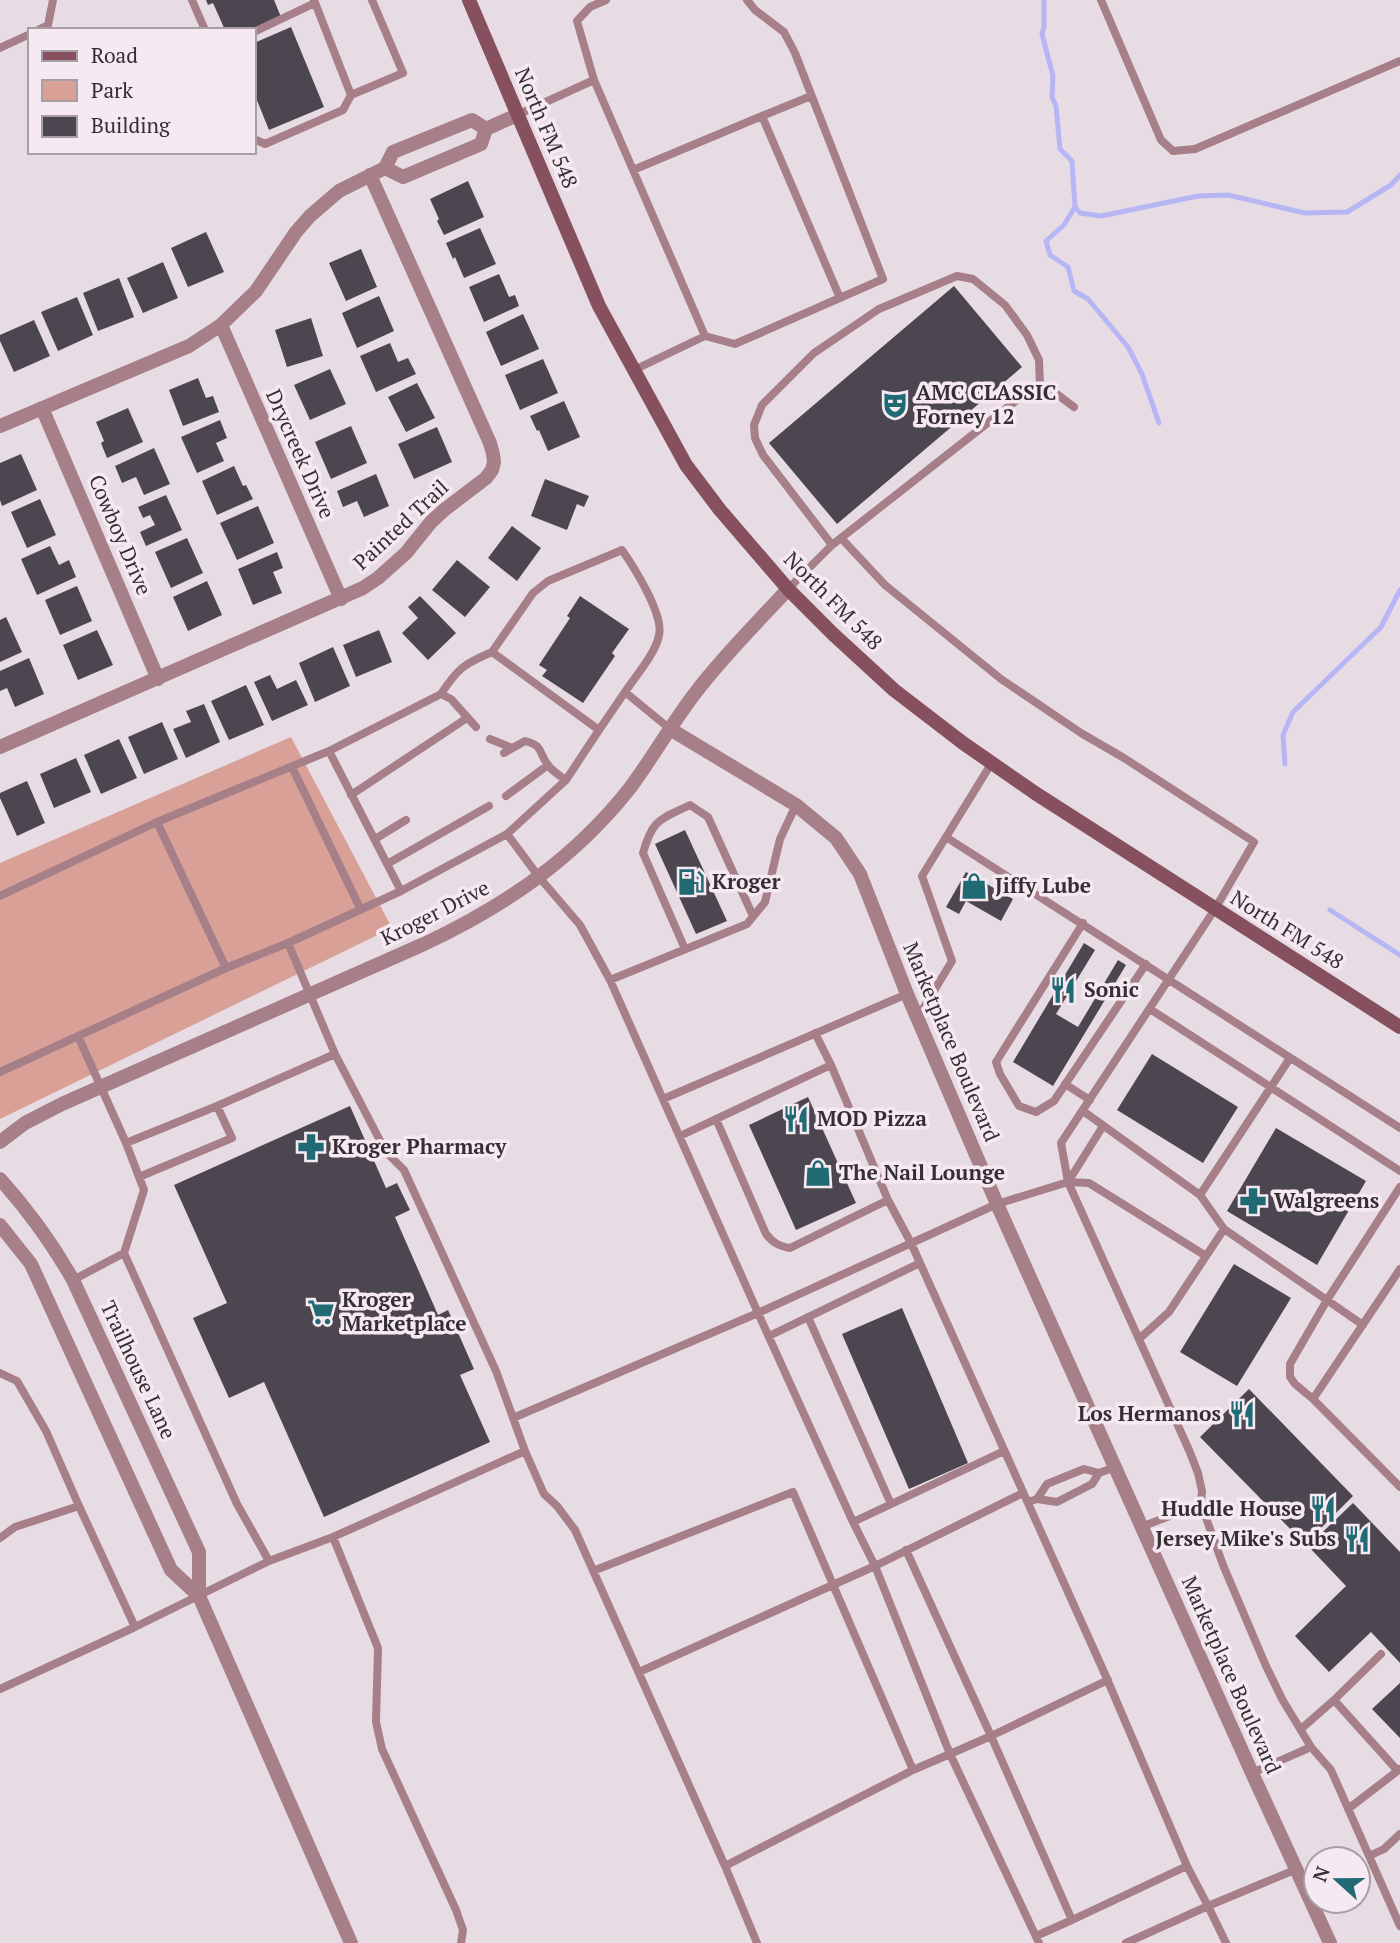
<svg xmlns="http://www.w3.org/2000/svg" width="1400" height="1943" font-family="'PT Serif',serif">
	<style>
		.green { fill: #d8a097 }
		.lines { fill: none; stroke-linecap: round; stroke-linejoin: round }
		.stream { stroke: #b7b6f5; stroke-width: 5 }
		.building { fill: #4b464f }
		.service { stroke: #a67f88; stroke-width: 8 }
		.minor { stroke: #a67f88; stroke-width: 14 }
		.secondary { stroke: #86505e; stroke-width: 14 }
		.labels { text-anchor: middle; stroke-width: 7; stroke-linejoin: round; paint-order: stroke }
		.street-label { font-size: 21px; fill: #342f32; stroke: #f6e9f2 }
		.poi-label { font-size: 21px; font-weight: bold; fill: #342f32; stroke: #f6e9f2; text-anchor: start }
	</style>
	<rect width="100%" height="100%" fill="#e8dce4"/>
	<path class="green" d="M291,737L392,928L0,1119V863Z"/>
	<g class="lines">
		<path class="stream" d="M1044,0V27L1042,34L1053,76L1052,97L1056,106L1060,149L1072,161L1075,207L1080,213L1101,216L1198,196L1228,195L1305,213L1347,212L1391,185L1400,175
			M1075,207L1064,225L1046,241L1050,255L1068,267L1074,291L1088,299L1128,347L1142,374L1159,423
			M1285,764L1283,735L1293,712L1381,627L1400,590
			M1330,910L1400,955"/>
	</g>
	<path class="building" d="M206,0H274L281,17L251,30H225L213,3L208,5Z
		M291,27L324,107L269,130L254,93V43Z
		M468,181L484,217L444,235L437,221L439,219L430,199Z
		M480,228L496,264L464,278L455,257L453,259L446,243Z
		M206,232L224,272L188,287L171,248Z
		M361,249L377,287L346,301L329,263Z
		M163,262L178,298L143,313L127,278Z
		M499,274L509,297L515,295L519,306L484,322L469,287Z
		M119,278L134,317L98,331L83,293Z
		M954,286L1022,367L837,524L769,443Z
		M379,296L394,331L357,348L342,313Z
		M77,297L93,335L58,351L41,312Z
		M523,314L539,349L501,366L486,332Z
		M311,318L323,356L287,367L275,330Z
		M34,320L50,356L14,372L0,341V335Z
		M390,343L398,362L408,358L416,374L376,392L360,356Z
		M543,359L558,393L520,410L505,375Z
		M330,369L346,404L310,420L294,385Z
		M198,378L206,398L213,396L219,412L183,426L169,390Z
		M417,383L435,418L406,432L388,397Z
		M564,401L580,437L548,451L539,430L537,431L530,416Z
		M128,408L143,442L107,458L101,443L104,441L96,422Z
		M220,420L227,438L216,443L224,461L197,473L181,437Z
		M351,426L367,463L331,479L315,442Z
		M437,427L452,462L414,479L398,444Z
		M154,448L170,484L144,495L136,477L122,483L115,466Z
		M21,454L37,490L2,506L0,500V463Z
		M234,466L243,486L246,485L253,499L217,515L202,481Z
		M376,474L389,506L364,517L357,501L343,507L337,491Z
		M545,479L589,496L584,507L577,504L567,530L531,516Z
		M166,495L182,530L146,546L140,532L155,525L150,515L143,518L138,507Z
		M40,499L56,535L27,548L11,512Z
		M258,506L274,543L237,560L220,523Z
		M512,526L541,548L517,581L488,558Z
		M187,538L203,573L171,588L155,552Z
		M50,546L59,565L69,560L76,577L37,595L21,559Z
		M277,552L283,568L273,572L282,593L253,605L238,569Z
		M457,560L490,587L465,617L432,590Z
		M207,581L222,615L188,631L173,597Z
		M77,586L92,621L60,635L45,600Z
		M420,596L456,633L428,660L402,633L418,618L408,607Z
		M580,596L629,629L612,653L615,656L583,703L542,676L547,670L539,665L570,618L567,616Z
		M6,617L22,652L0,662V620Z
		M97,630L113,665L78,680L63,645Z
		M379,630L392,662L356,677L343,645Z
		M333,647L350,686L315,702L299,663Z
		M29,658L44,694L15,707L7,688L0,691V671Z
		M270,675L277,689L296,680L308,705L272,721L254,682Z
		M246,685L264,725L229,740L211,701Z
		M204,704L220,742L186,758L173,729L191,722L186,711Z
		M162,722L178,759L144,774L128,737Z
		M119,739L137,778L101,794L84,755Z
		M76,758L91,792L54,808L40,774Z
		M27,781L45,823L17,836L0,798V793Z
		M685,830L727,921L696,934L655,844Z
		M966,872L1013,899L1001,921L966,901L959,914L946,907Z
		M1084,943L1095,950L1056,1014L1078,1027L1118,960L1126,965L1053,1086L1013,1062Z
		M1152,1054L1238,1107L1203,1163L1117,1110Z
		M808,1097L856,1203L796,1230L749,1125Z
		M350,1106L386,1188L397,1183L410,1210L395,1217L438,1315L448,1310L474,1369L460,1375L490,1442L324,1517L264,1382L229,1398L193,1318L227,1303L174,1185Z
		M1276,1128L1366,1181L1317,1265L1227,1211Z
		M1234,1264L1291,1298L1237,1386L1180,1352Z
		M902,1308L968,1463L909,1489L842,1334Z
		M1249,1389L1353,1496L1305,1544L1200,1437Z
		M1353,1503L1400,1552V1663L1371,1632L1329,1672L1295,1636L1346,1586L1308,1546Z
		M1400,1683V1738L1372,1709Z"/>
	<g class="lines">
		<path class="service" d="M192,0L205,30
			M314,0L351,95
			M1101,0L1161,140L1173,151L1195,149L1400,61
			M38,30L48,25L53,0
			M254,32L315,3
			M0,48L30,34
			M594,80L577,21L590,7L606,0
			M811,96L762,116L840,298
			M517,115L594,80L705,336L634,370
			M254,139L265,144L343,110L351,95L403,73L372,0
			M633,170L762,116
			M705,336L735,344L883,279L795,53L784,32L755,10L747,0
			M841,538L1031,389L1040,385L1050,389L1074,407
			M832,545L763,455L755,438L754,425L762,405L814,353L879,309L957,276L973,279L1005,305L1027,335L1039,360L1040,385
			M625,692C635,677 656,653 659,635C664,615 634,567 622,550L548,581L533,593L492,652L599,730L625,692L670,729
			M441,694C458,668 464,664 492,652
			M476,727L451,699L441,694L329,751L401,891L507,834L539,877L580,925L610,980L758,1313L853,1522L875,1566L1023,1493
			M490,739L512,748
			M504,753L525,741C544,746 538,752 548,765C552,771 560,776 566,780L507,834
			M292,767L361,910
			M566,780L599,730
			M351,795L467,718
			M506,796L548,765
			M946,837L1400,1128
			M375,839L406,820
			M387,864L489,806
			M0,896L157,822
			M1083,923L996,1062L1000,1074L1019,1106L1036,1112L1054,1101L1146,964
			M288,943L401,891
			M685,949L643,853C653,818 660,820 690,805L708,817L753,916
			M610,980L747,924L765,902L780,839L796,805
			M1150,1009L1400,1171
			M918,1017L952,961L922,876L991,764
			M831,1065L888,1200
			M0,1072L226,968
			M1065,1084L1090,1100
			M663,1099L907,994
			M1083,1111L1200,1195L1224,1229L1363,1325
			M716,1119L766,1234C773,1243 779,1246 790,1248L888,1200L911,1243L1104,1672L1187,1866L1072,1920
			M1103,1126L1068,1182L1189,1450L1198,1473L1202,1491L1201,1504L1223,1565L1266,1666L1282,1699L1311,1747L1331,1770L1400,1926
			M680,1136L831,1065L815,1033
			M126,1143L217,1106L335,1054
			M139,1177L232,1138L217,1106
			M1068,1182L1089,1183L1206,1256
			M1200,1195L1290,1058
			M1400,1269L1313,1399L1400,1487
			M73,1280L124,1253
			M808,1317L891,1504
			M769,1336L920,1263
			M1139,1339L1169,1312L1224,1229
			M0,1373L17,1381L46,1431L79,1506L15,1527L0,1538
			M1313,1399L1295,1384L1290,1377V1364L1327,1300L1400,1187
			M513,1418L758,1313L997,1204L1068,1182L1061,1143L1215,909L1254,842L1124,758L1081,733L1001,679L885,585L841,538L832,545L788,589
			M525,1451L544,1494L557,1506L575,1530L725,1866L757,1943
			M1037,1499L1047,1484L1084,1469L1099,1473
			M1028,1502L1037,1499L1057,1502L1092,1484L1099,1473L1115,1467
			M79,1506L135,1627
			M853,1522L1004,1451
			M1141,1527L1201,1504
			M333,1537L378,1648L376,1722L382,1749L456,1910L463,1930L461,1943
			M906,1550L991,1736L950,1754L1039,1943
			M269,1561L333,1537L525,1451L496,1371L404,1170L386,1152L335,1054L288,943L226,968L157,822L329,751
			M593,1571L793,1492L913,1770L725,1866
			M639,1672L875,1566L950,1754L913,1770
			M0,1689L135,1627L269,1561L237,1504L124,1253L144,1190L126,1143L78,1036
			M1334,1700L1381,1654
			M1301,1729L1334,1700L1397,1770
			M1252,1773L1311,1747
			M1348,1809L1400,1769
			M1369,1856L1384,1849L1400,1834
			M1036,1936L1072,1920L991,1736L1108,1680
			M1126,1943L1208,1906L1187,1866
			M1226,1943L1208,1906L1297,1869"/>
		<path class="minor" d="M385,168L403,177L481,144L486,129L517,115
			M221,325L341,599
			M42,408L158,679
			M0,426L189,346L221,325L256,291L296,232L310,216L339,191L385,168L393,152L472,120L486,129
			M670,729L796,805L836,838L860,874L907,994L997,1204L1252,1773L1330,1943
			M0,747L363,588L378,578L406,553L431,522L444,510L486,478L492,470L494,462L493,454L490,443L370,175
			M0,1142L25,1123L62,1104L424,944C505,906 574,859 630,788C653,757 672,723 696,692C724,655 757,623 788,589
			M0,1179C28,1210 52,1243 73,1280L199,1552V1596L351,1943
			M0,1225L31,1264L171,1570L199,1596"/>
		<path class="secondary" d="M469,0L599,306L686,465L720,510L788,589L833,634L894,690L963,743L1035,793L1400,1027"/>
	</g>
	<defs>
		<symbol id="theatre-bare" viewBox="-9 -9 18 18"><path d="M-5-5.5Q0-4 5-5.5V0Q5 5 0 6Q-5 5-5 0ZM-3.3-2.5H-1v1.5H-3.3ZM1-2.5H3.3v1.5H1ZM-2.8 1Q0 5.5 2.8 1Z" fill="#206a73" stroke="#f6e9f2" stroke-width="2.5" paint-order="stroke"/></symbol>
		<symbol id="fuel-bare" viewBox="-9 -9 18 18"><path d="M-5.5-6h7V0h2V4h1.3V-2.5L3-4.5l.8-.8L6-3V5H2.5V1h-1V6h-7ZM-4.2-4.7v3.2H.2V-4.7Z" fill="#206a73" stroke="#f6e9f2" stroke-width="2.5" paint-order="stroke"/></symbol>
		<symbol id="shop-bare" viewBox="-9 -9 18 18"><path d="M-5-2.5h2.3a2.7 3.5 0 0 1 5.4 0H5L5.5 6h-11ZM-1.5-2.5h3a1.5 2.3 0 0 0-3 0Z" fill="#206a73" stroke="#f6e9f2" stroke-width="2.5" paint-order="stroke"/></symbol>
		<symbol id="restaurant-bare" viewBox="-9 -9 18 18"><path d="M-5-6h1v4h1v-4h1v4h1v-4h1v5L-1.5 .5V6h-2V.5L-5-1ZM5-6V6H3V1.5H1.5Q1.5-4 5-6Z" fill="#206a73" stroke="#f6e9f2" stroke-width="2.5" paint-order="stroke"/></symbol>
		<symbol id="pharmacy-bare" viewBox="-9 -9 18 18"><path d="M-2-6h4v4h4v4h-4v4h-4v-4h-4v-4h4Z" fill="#206a73" stroke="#f6e9f2" stroke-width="2.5" paint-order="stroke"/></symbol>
		<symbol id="supermarket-bare" viewBox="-9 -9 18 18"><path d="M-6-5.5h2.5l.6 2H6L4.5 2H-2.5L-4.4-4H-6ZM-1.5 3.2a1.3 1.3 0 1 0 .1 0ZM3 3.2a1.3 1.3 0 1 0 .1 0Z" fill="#206a73" stroke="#f6e9f2" stroke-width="2.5" paint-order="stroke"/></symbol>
	</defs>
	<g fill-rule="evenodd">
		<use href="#theatre-bare" x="876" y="386" width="38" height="38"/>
		<use href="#fuel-bare" x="672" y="863" width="38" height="38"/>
		<use href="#shop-bare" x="955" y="867" width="38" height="38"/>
		<use href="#restaurant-bare" x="1044" y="971" width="38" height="38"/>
		<use href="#restaurant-bare" x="777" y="1100" width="38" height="38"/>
		<use href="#pharmacy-bare" x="292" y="1128" width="38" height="38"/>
		<use href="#shop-bare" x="799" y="1154" width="38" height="38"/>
		<use href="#pharmacy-bare" x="1234" y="1182" width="38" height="38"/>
		<use href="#supermarket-bare" x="302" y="1293" width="38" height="38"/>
		<use href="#restaurant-bare" x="1223" y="1395" width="38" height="38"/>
		<use href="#restaurant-bare" x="1304" y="1490" width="38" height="38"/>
		<use href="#restaurant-bare" x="1338" y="1520" width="38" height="38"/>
	</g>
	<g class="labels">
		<g class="street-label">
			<text transform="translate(546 128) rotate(67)" y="7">North FM 548</text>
			<text transform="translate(300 454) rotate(66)" y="7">Drycreek Drive</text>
			<text transform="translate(401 525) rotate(-43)" y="7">Painted Trail</text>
			<text transform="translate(120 535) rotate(67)" y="7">Cowboy Drive</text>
			<text transform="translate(833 601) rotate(45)" y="7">North FM 548</text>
			<text transform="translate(435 913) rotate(-27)" y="7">Kroger Drive</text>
			<text transform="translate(1287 930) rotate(32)" y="7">North FM 548</text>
			<text transform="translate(951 1042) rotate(67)" y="7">Marketplace Boulevard</text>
			<text transform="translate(138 1370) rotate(65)" y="7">Trailhouse Lane</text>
			<text transform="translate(1231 1675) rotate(66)" y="7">Marketplace Boulevard</text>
		</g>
		<g class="poi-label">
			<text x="916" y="400">AMC CLASSIC<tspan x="916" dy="24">Forney 12</tspan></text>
			<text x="712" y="889">Kroger</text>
			<text x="995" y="893">Jiffy Lube</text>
			<text x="1084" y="997">Sonic</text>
			<text x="817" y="1126">MOD Pizza</text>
			<text x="332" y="1154">Kroger Pharmacy</text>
			<text x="839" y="1180">The Nail Lounge</text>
			<text x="1274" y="1208">Walgreens</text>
			<text x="342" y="1307">Kroger<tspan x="342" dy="24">Marketplace</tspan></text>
			<text x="1221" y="1421" text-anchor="end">Los Hermanos</text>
			<text x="1302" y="1516" text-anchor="end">Huddle House</text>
			<text x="1336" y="1546" text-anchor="end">Jersey Mike's Subs</text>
		</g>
	</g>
	<rect x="28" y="28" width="228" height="126" fill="#f6e9f2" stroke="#a89fa5" stroke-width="2"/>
	<rect x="42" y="51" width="35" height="10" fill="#86505e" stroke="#a89fa5" stroke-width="2"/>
	<text x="91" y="63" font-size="21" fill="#342f32">Road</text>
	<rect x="42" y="80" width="35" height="21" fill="#d8a097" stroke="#a89fa5" stroke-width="2"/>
	<text x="91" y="98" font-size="21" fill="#342f32">Park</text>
	<rect x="42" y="116" width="35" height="21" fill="#4b464f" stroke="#a89fa5" stroke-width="2"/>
	<text x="91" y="133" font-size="21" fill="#342f32">Building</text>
	<g transform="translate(1337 1880) rotate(291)"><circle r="33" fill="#f6e9f2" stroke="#a89fa5" stroke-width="2"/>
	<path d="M0-5L12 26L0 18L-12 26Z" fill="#206a73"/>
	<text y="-10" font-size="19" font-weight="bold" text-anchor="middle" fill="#342f32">N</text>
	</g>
</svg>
